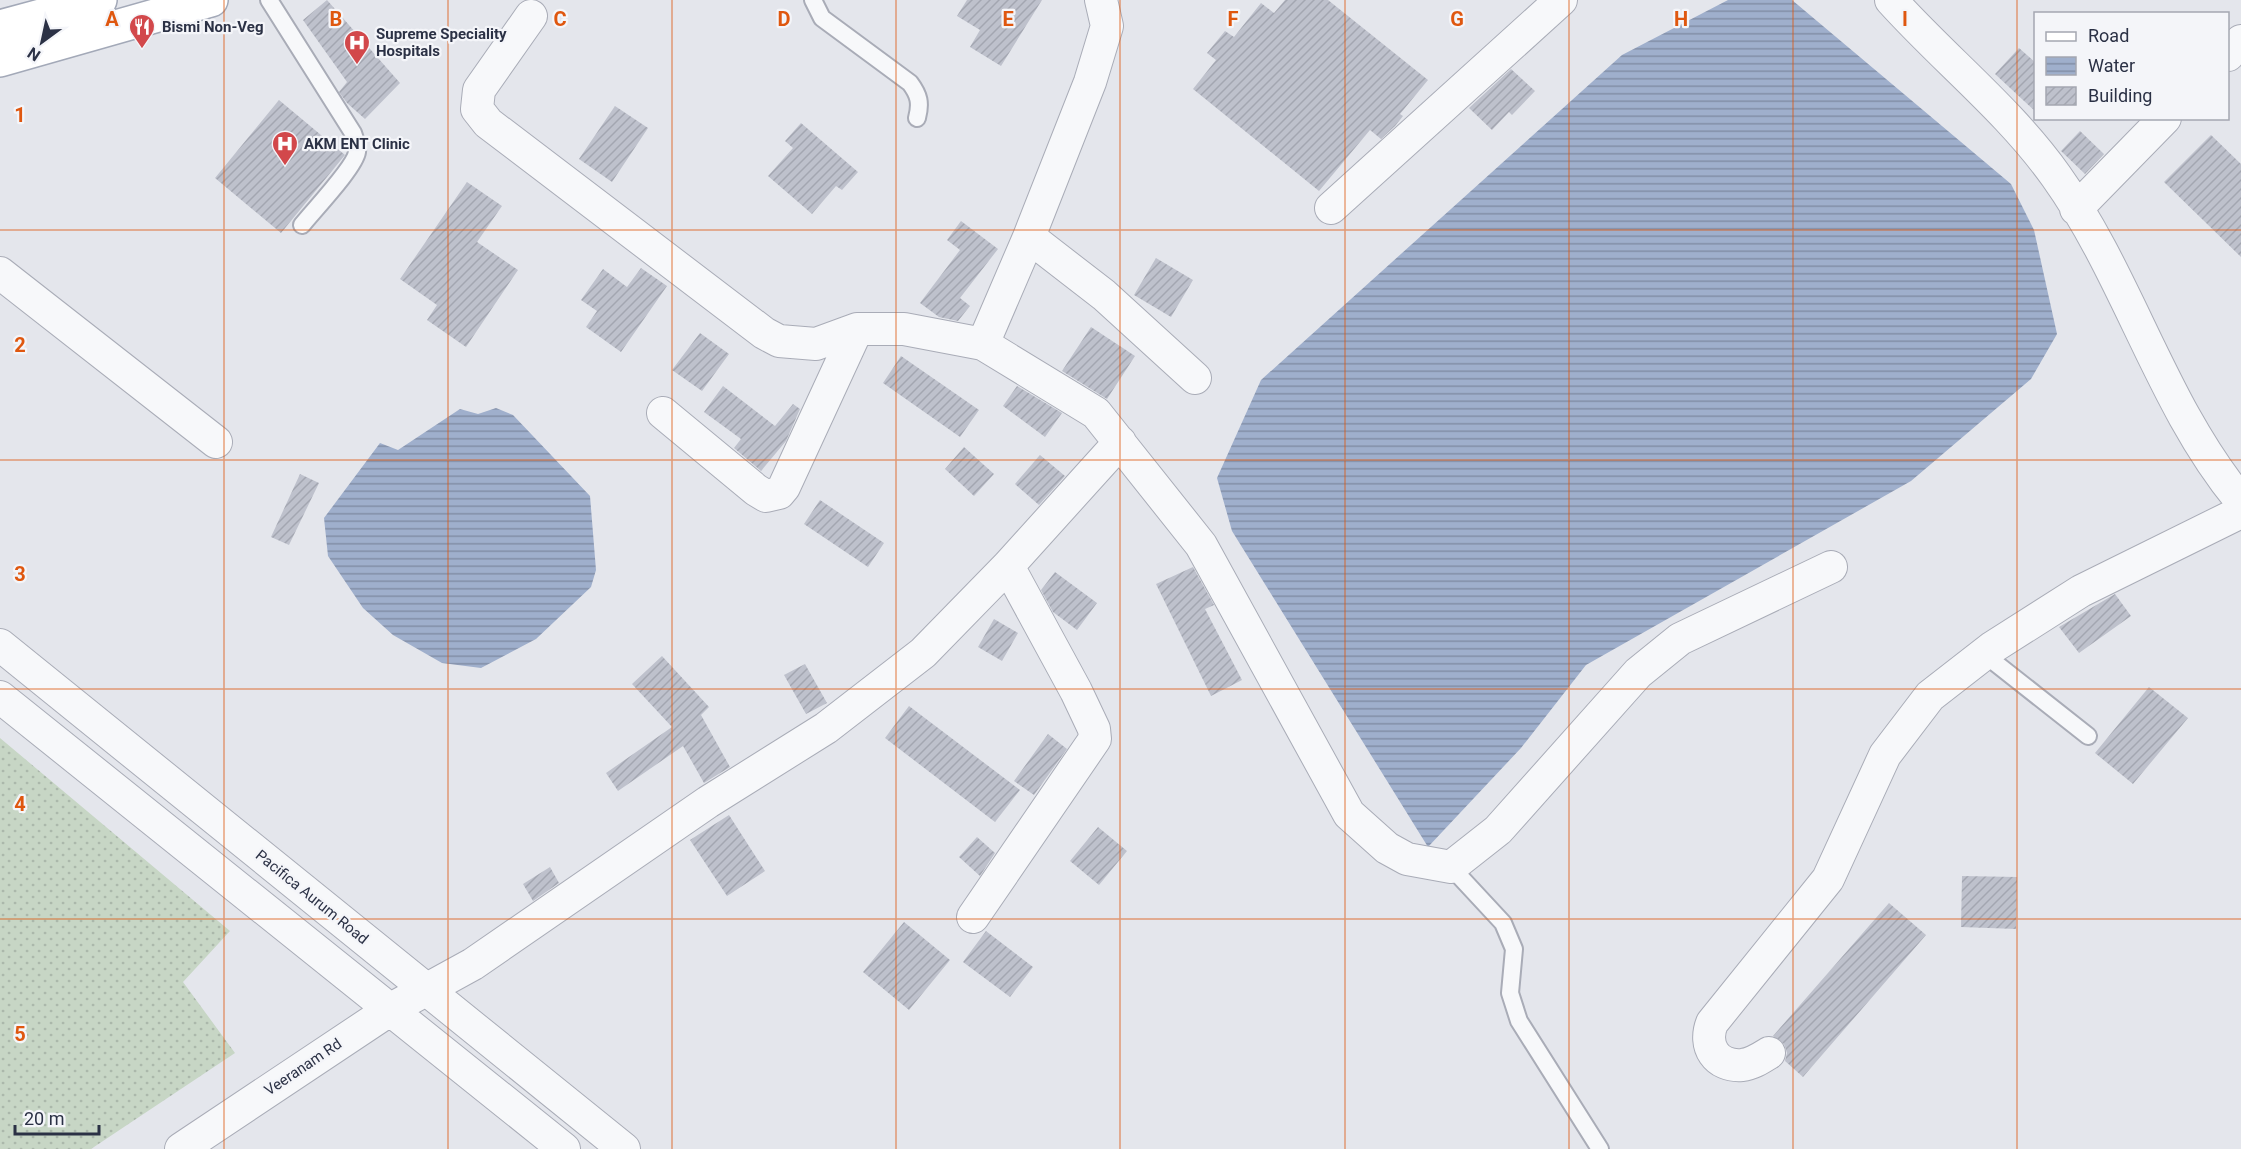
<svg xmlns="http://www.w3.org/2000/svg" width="2241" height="1149" font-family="Roboto,sans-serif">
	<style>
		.grass { fill: url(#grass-dots) }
		.water { fill: url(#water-rules) }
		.building { fill: url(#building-hatch) }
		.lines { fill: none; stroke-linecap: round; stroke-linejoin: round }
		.service-casing { stroke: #a9acb7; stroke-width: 20 }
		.minor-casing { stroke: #a9acb7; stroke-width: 34 }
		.primary-casing { stroke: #a3a9b8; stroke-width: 36 }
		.service { stroke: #f7f8fa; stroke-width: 16 }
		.minor { stroke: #f7f8fa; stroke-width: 32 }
		.primary { stroke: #fff; stroke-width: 33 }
		.grid { fill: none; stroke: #df570f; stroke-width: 1.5; stroke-opacity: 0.55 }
		.labels { text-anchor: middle; stroke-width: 4.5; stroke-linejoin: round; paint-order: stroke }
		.poi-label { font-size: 15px; font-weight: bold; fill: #2b3145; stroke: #f4f5f9; text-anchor: start }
		.street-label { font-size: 15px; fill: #2b3145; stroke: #f4f5f9 }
		.grid-label { font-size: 20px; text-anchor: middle; font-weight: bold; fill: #df570f; stroke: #f4f5f9; stroke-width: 4.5; stroke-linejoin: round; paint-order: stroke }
	</style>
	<defs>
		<pattern id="grass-dots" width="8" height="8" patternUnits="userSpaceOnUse" patternTransform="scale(1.5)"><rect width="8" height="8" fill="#c7d6c5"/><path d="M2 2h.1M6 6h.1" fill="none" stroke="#abb8ab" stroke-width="1.8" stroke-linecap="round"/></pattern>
		<pattern id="water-rules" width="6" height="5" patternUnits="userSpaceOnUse" patternTransform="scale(1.5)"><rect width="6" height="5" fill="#9fafcc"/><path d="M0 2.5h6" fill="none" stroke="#828fa7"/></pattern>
		<pattern id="building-hatch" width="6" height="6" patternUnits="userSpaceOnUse" patternTransform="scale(1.5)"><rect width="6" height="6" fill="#bec1cc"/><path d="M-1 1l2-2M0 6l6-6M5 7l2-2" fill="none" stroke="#a3a6b1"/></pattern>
	</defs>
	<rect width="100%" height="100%" fill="#e4e6ec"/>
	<path class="grass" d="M0,738L230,931L183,982L235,1053L91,1149H0Z"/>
	<path class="water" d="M1728,0H1792L2011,184L2034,230L2057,334L2031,379L1911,481L1586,665L1521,748L1428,847L1232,531L1217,478L1261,380L1622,55Z
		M496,408L513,415L590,496L596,570L591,587L536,639L481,668L442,663L393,635L363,608L328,556L324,518L380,443L398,450L460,409L478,414Z"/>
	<path class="building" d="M327,0L400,83L365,119L347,103L339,92L347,82L303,20Z
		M967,0H1042L1001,66L970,47L980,30L957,16Z
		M1285,0H1328L1428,80L1400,114L1403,116L1395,126L1381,139L1370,130L1319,191L1193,89L1216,60L1207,53L1225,31L1234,37L1261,3L1274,13Z
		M2019,48L2036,63V112L1995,74Z
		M1511,69L1535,91L1512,115L1509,112L1492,130L1469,108Z
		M279,100L345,155L281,233L215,178Z
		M615,106L648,128L612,182L579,159Z
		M801,123L858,172L842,190L836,186L812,214L768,176L793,148L785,141Z
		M2080,131L2104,154L2085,174L2061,151Z
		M2211,135L2241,164V257L2164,182Z
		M467,182L502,206L477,242L518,270L466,347L427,320L437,305L400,279Z
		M961,221L998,249L960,298L970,306L958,321L939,317L920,303L960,250L947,240Z
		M1156,258L1193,280L1171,317L1134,295Z
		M641,268L667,286L621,352L586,327L597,311L581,300L603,269L627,287Z
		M1091,327L1135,356L1107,399L1062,371Z
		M700,333L729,354L702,391L672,370Z
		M901,356L979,410L960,437L883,383Z
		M723,386L775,426L793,404L800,409L786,441L761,471L734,448L741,439L704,412Z
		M1017,386L1062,413L1045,437L1003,406Z
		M964,447L994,474L974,496L945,469Z
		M1040,455L1065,476L1039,505L1015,484Z
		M300,474L319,483L289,545L271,537Z
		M820,500L884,543L868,567L804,524Z
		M1193,567L1214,605L1205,609L1242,680L1211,696L1156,584Z
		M1055,572L1097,603L1077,630L1053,612L1041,590Z
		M2115,594L2131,616L2079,653L2059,627Z
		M994,619L1018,633L1002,661L978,647Z
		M662,656L709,707L701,715L730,767L704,783L683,746L618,791L606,773L672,727L632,684Z
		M805,664L827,703L806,714L784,675Z
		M2149,687L2188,718L2133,784L2095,753Z
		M909,706L1020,790L995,822L885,738Z
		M1048,734L1067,749L1034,795L1014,781Z
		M729,815L765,871L727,896L690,840Z
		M1098,827L1127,851L1099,885L1070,861Z
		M977,837L995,853L980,876L959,857Z
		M550,867L559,883L533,901L523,884Z
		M1962,876L2017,877L2016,929L1961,927Z
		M1889,903L1926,935L1803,1077L1785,1061L1787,1053L1784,1044L1773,1036Z
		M904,922L950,960L909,1010L863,972Z
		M986,931L1033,967L1010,997L963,962Z"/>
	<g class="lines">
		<defs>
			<path id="service" d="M269,0L353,133C355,139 358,146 357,152C355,167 313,211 302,225
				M813,0L822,18L910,83C919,95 921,103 917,118
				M1984,654L2088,736
				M1451,867L1503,923L1514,949L1510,993L1519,1021L1600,1149"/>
			<path id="minor" d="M1891,0C1945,60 2009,110 2056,176C2129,278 2161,405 2241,501
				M531,16L479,90L477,109L488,123L764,333L779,341L816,344L857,329H904L983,344L1096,413L1201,545L1349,814L1387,848L1407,859L1451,867L1498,830L1638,673L1680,639L1831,567
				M2228,55L2241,41
				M1331,208L1561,0
				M2076,209L2165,118
				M1029,237L1104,295L1195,378
				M0,273L216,442
				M983,344L1029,237L1090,82L1107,26L1101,0
				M663,413L756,490L766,496L779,493L784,487L857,329
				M0,645L624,1149
				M0,697L564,1149
				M973,917L1095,739L1094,729L1076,691L1008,566
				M1769,1053C1761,1058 1752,1064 1742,1065C1716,1067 1703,1046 1712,1023L1828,879L1885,755L1930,696L1993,647L2081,591L2241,512
				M181,1149L391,1009L473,964L708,802L826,728L923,653L1008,566L1120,442"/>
			<path id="primary" d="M0,27L100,0
				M0,60L211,0"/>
		</defs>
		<use href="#service" class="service-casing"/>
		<use href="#minor" class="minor-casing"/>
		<use href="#primary" class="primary-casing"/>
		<use href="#service" class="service"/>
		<use href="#minor" class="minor"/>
		<use href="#primary" class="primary"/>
	</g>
	<path class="grid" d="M224,0V1149M448,0V1149M672,0V1149M896,0V1149M1120,0V1149M1345,0V1149M1569,0V1149M1793,0V1149M2017,0V1149M0,230H2241M0,460H2241M0,689H2241M0,919H2241"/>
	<defs>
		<symbol id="restaurant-pin" viewBox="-11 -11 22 30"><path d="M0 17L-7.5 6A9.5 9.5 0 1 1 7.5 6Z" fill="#d2484b" stroke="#f4f5f9"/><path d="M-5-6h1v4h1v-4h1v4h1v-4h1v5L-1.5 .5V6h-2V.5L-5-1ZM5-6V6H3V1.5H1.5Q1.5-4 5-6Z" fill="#fff"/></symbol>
		<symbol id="hospital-pin" viewBox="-11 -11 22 30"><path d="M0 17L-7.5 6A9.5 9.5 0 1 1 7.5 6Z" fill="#d2484b" stroke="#f4f5f9"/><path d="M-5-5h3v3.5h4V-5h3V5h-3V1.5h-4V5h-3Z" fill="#fff"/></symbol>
	</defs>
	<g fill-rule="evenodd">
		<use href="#restaurant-pin" x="127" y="12" width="30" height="40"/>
		<use href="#hospital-pin" x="342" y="28" width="30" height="40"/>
		<use href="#hospital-pin" x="270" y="129" width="30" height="40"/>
	</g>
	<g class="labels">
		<g class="poi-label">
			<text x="162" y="32">Bismi Non-Veg</text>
			<text x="376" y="39">Supreme Speciality<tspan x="376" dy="17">Hospitals</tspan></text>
			<text x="304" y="149">AKM ENT Clinic</text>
		</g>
		<g class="street-label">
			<text transform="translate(312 897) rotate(39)" y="5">Pacifica Aurum Road</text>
			<text transform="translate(303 1067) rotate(-34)" y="5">Veeranam Rd</text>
		</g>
	</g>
	<g class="grid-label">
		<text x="112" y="26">A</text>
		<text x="336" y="26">B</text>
		<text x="560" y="26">C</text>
		<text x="784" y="26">D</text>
		<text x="1008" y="26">E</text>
		<text x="1233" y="26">F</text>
		<text x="1457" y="26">G</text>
		<text x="1681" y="26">H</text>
		<text x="1905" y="26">I</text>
		<text x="20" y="122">1</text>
		<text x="20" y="352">2</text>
		<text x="20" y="581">3</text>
		<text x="20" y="811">4</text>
		<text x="20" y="1041">5</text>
	</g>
	<rect x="2034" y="12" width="195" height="108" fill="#f4f5f9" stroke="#a4a7b1" stroke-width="1.5"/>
	<rect x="2046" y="32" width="30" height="9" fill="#ffffff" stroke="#a4a7b1" stroke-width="1.5"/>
	<text x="2088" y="42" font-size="18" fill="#2b3145">Road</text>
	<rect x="2046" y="57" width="30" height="18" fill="url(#water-rules)" stroke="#a4a7b1" stroke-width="1.5"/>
	<text x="2088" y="72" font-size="18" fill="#2b3145">Water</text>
	<rect x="2046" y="87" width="30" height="18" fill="url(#building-hatch)" stroke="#a4a7b1" stroke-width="1.5"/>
	<text x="2088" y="102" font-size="18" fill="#2b3145">Building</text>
	<g transform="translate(42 42) rotate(213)" stroke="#f4f5f9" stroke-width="4.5" paint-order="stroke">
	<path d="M0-4.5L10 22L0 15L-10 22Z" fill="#2b3145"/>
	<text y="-9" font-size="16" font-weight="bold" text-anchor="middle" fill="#2b3145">N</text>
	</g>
	<path d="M15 1125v9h84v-9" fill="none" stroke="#2b3145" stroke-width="3"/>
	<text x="24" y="1125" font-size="18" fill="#2b3145" stroke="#f4f5f9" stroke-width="4.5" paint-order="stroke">20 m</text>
</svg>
